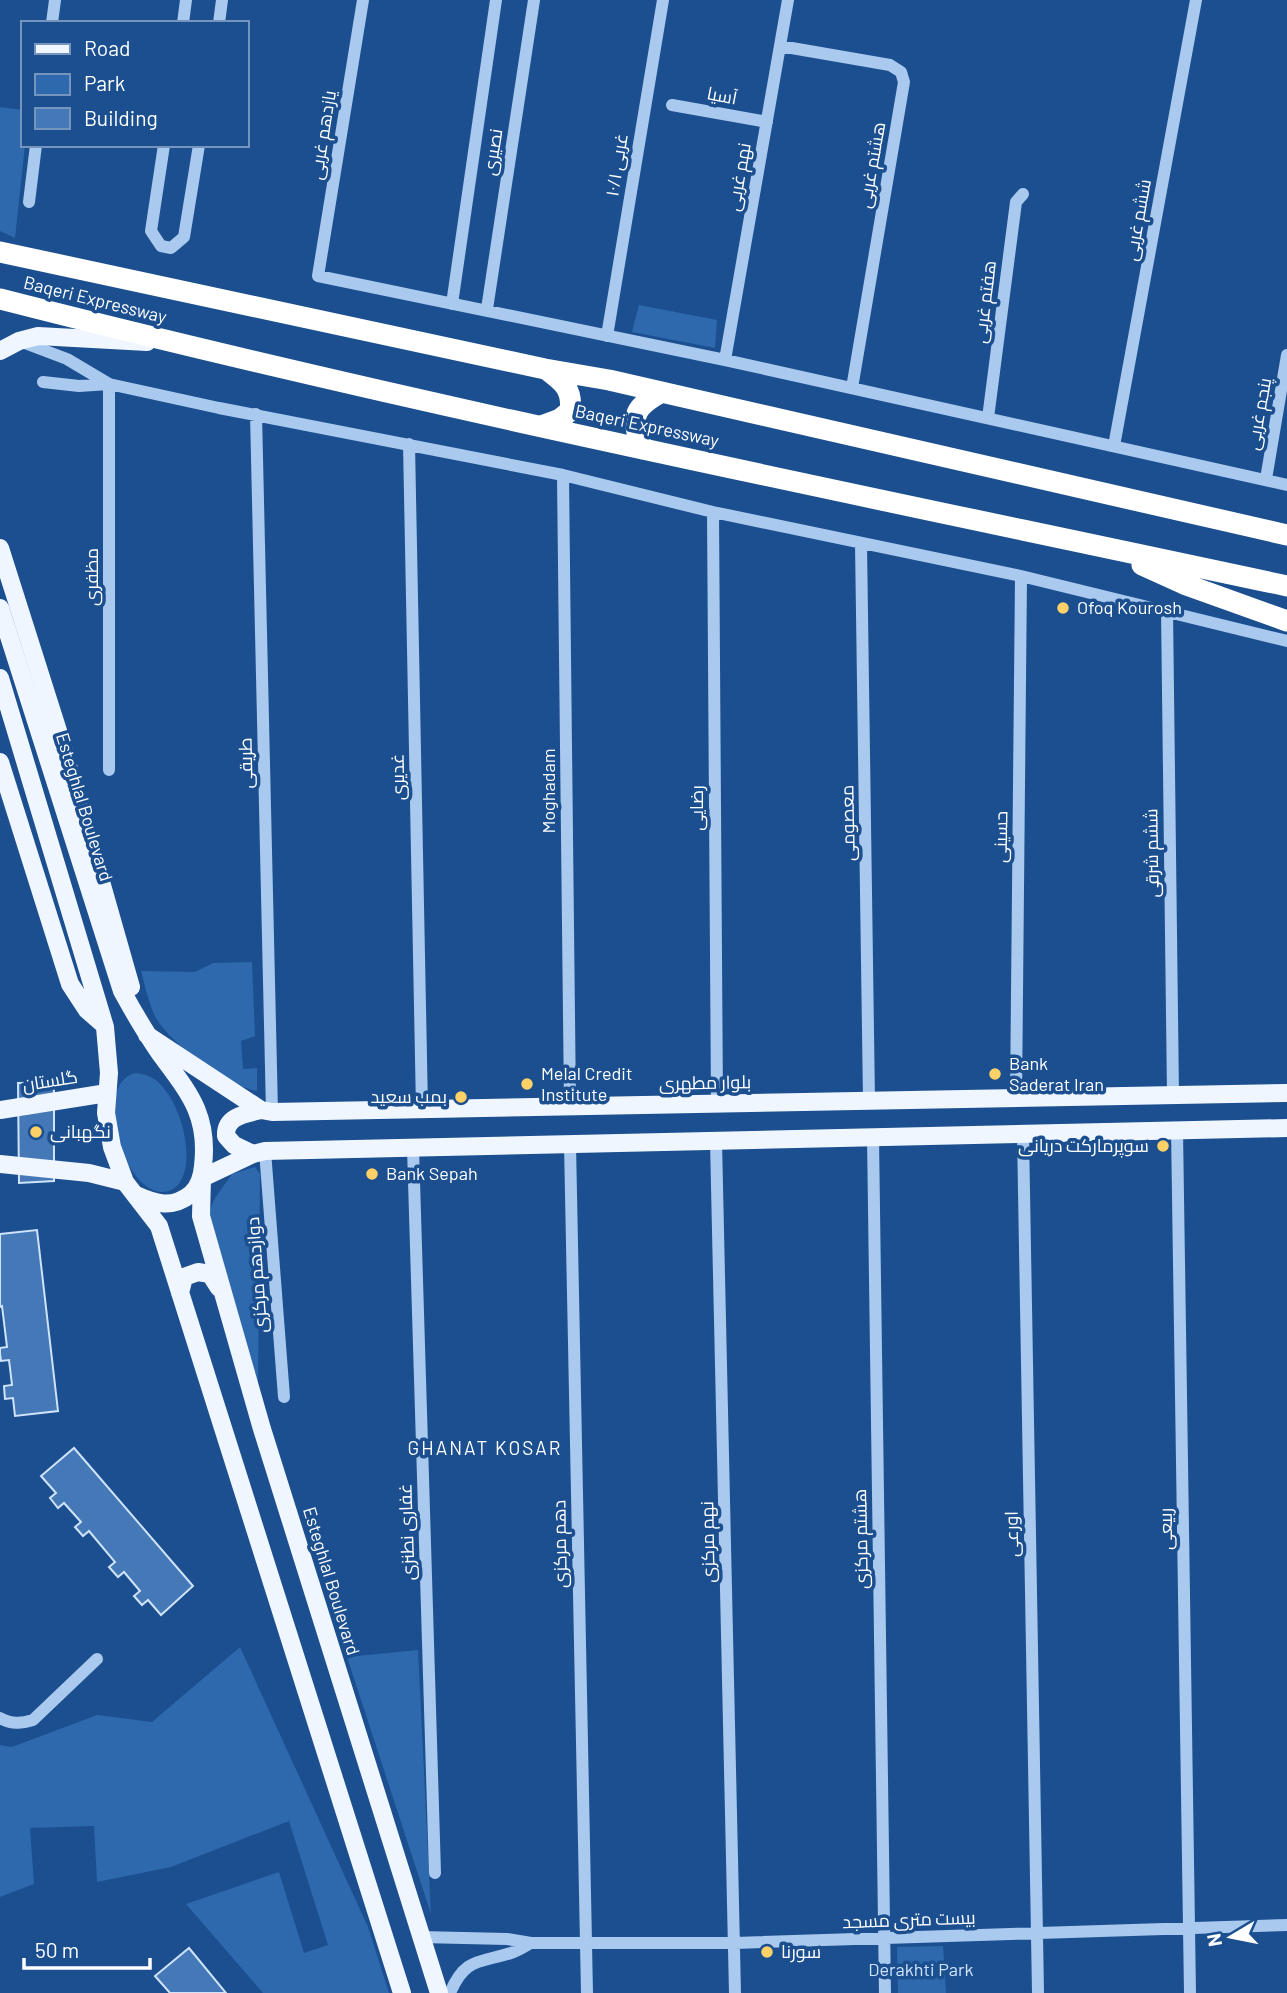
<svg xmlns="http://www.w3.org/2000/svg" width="1287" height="1993" font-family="Barlow,Cairo,sans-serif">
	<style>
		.green { fill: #2e69ad }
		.building { fill: #4478b7; stroke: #cfe3fa; stroke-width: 2 }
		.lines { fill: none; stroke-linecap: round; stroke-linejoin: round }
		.minor { stroke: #a9c9ee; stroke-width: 12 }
		.major { stroke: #f0f6ff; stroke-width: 18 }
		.highway { stroke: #fff; stroke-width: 21 }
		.poi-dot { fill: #ffd166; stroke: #1b4f8f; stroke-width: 2.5 }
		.labels { text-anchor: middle; stroke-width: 7; stroke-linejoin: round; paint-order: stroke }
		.street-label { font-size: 18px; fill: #fff; stroke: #1b4f8f }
		.poi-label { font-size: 18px; fill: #fff; stroke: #1b4f8f; text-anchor: start }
		.park-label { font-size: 18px; fill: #cfe3fa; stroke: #1b4f8f }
		.neighbourhood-label { font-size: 19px; letter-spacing: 2px; fill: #fff; stroke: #1b4f8f }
	</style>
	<rect width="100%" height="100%" fill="#1b4f8f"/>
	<path class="green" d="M0,107L23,110V145H25L15,238L0,231Z
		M639,305L717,320L715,348L632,332Z
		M252,962L255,1036L241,1041L243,1069L257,1068V1091C228,1086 172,1045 156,1018C149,1005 145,986 141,971L195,972L213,963Z
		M135,1073C144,1074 152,1076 159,1083C180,1102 196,1157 180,1182C176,1189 169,1192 162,1192C122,1191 92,1084 135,1073Z
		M255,1167L260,1174L258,1385L207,1216L215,1198L232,1174Z
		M240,1647L368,1927L389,1993H263L186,1904L279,1872L304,1953L328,1945L289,1821L171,1867L97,1882L94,1826L30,1828L34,1884L0,1897V1745L12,1747L97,1715L152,1722Z
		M418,1650L431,1914L347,1657Z
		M943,1946L946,1993H898L897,1947Z"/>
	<path class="building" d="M54,1082V1181L19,1183L18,1083Z
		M37,1230L58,1411L15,1416L13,1398L5,1399L4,1386L12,1385L9,1360L1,1361L0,1354V1348L7,1347L2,1306L0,1307V1234Z
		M74,1448L193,1586L161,1615L148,1600L142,1605L134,1596L140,1591L124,1572L118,1577L109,1567L115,1562L89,1531L83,1536L75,1527L81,1522L64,1503L58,1508L50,1498L56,1493L41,1476Z
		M189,1948L226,1993H170L155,1976Z"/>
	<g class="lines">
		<path class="minor" d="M363,0L318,276L725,360L1287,485
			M52,23L55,0
			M183,23L186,0
			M219,23L222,0
			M780,46L890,65L901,72L904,82L852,388
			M672,105L767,122
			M164,145L151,231L161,246L171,248L184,237L199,145
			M29,202L36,145
			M452,304L496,0
			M487,309L534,0
			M607,336L663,0
			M22,342L67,359L109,384V770
			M725,360L788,0
			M43,382L79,386L109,384L219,408L563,475L713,512L1021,576L1287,641
			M256,414L272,1112
			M988,418L1016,202L1023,194
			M409,444L422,1109
			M1114,446L1196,0
			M563,475L570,1106
			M1266,479L1287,355
			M713,512L717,1103
			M861,544L869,1101
			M1167,610L1173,1095
			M1016,1098L1021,576
			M1177,1130L1190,1993
			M1023,1134L1038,1993
			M873,1137L885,1993
			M716,1141L735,1993
			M570,1144L587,1993
			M413,1148L435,1873
			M265,1151L284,1397
			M0,1718C12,1724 20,1724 33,1720L97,1659
			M420,1937L507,1939L531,1943H735L1287,1925
			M450,1993C465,1957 480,1963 511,1953C518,1951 525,1946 531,1943"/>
		<path class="major" d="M0,351L19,341L38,336L147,342
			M0,548L59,734L131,987
			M0,608L122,991C134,1013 147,1035 161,1055C189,1093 209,1115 203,1166C202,1177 199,1187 191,1194C172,1209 156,1204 136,1195
			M0,678L105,1027L109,1073L106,1113L112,1147L125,1182L159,1226L402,1993
			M0,762L70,984L87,1010L103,1024
			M147,1035L261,1110L272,1112L1287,1093
			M0,1110L107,1093
			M253,1154L234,1145L226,1136C225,1116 245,1114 261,1110
			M0,1164L89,1173L125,1182
			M180,1293L184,1277L198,1272L210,1274L219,1288
			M439,1993L262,1429L201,1216L202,1178L253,1154L265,1151L1287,1128"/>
		<path class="highway" d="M0,252L545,369L609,380L1287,535
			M0,299C426,408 857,494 1287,586
			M541,426L560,419L570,411C573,389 563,382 547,370
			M643,449C631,419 631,409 660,393
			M1142,565L1184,584L1287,621"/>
	</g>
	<g class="poi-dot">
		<circle cx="1063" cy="608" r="7"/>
		<circle cx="995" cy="1074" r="7"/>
		<circle cx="527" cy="1084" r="7"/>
		<circle cx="461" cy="1097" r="7"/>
		<circle cx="36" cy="1132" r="7"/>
		<circle cx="1163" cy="1146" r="7"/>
		<circle cx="372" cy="1174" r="7"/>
		<circle cx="767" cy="1952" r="7"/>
	</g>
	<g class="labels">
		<g class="street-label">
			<text transform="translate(722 96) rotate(11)" y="6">آسیا</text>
			<text transform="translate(323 135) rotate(-81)" y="6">یازدهم غربی</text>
			<text transform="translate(493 152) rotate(-81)" y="6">نصیری</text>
			<text transform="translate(617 165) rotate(-81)" y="6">۱۰/۱ غربی</text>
			<text transform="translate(872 165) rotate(-80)" y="6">هشتم غربی</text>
			<text transform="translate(739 177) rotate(-80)" y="6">نهم غربی</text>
			<text transform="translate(1138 220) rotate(-80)" y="6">ششم غربی</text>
			<text transform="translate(95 300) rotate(14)" y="6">Baqeri Expressway</text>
			<text transform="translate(985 302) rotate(-83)" y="6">هفتم غربی</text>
			<text transform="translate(1259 414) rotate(-80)" y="6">پنجم غربی</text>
			<text transform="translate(647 426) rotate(12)" y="6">Baqeri Expressway</text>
			<text transform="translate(92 577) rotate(-90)" y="6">مظفری</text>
			<text transform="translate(246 763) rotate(-91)" y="6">طریقی</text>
			<text transform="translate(398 777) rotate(-91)" y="6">غدیری</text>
			<text transform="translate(549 791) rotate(-90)" y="6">Moghadam</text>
			<text transform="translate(84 807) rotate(73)" y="6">Esteghlal Boulevard</text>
			<text transform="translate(697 808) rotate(-90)" y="6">رضایی</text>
			<text transform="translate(848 823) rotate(-91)" y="6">معصومی</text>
			<text transform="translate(1001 837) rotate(-89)" y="6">حسینی</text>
			<text transform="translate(1152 853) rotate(-91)" y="6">ششم شرقی</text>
			<text transform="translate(50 1081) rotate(-9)" y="6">گلستان</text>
			<text transform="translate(705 1083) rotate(-1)" y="6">بلوار مطهری</text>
			<text transform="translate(257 1275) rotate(-94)" y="6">دوازدهم مرکزی</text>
			<text transform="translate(1166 1529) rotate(-91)" y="6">ربیعی</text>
			<text transform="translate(407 1532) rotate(-92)" y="6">غفاری نطنزی</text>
			<text transform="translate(1012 1534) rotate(-91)" y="6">اورعی</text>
			<text transform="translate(861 1539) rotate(-91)" y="6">هشتم مرکزی</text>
			<text transform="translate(708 1542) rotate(-91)" y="6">نهم مرکزی</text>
			<text transform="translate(560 1544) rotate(-91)" y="6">دهم مرکزی</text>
			<text transform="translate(331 1581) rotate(73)" y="6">Esteghlal Boulevard</text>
			<text transform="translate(909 1920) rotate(-2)" y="6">بیست متری مسجد</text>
		</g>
		<g class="poi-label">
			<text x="1077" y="614">Ofoq Kourosh</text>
			<text x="1009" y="1070">Bank<tspan x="1009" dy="21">Saderat Iran</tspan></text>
			<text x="541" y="1080">Melal Credit<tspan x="541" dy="21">Institute</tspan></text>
			<text x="447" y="1103" text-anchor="end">بمب سعید</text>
			<text x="50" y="1138">نگهبانی</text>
			<text x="1149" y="1152" text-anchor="end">سوپرمارکت دریانی</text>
			<text x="386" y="1180">Bank Sepah</text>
			<text x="781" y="1958">سورنا</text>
		</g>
		<g class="park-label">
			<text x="921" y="1976">Derakhti Park</text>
		</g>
		<g class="neighbourhood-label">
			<text x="485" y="1455">GHANAT KOSAR</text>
		</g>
	</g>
	<rect x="21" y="21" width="228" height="126" fill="#1b4f8f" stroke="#7695bc" stroke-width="2"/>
	<rect x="35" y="44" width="35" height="10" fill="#f0f6ff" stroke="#7695bc" stroke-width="2"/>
	<text x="84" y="56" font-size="21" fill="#ffffff">Road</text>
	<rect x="35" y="74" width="35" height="21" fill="#2e69ad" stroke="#7695bc" stroke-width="2"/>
	<text x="84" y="91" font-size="21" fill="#ffffff">Park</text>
	<rect x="35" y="108" width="35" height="21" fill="#4478b7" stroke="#7695bc" stroke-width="2"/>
	<text x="84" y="126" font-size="21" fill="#ffffff">Building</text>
	<g transform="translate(1231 1937) rotate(260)" stroke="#1b4f8f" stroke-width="5" paint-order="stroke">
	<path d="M0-5L12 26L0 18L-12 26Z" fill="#ffffff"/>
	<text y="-10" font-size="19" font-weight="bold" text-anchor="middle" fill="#ffffff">N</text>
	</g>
	<path d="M24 1958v10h126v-10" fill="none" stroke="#ffffff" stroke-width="3.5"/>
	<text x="35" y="1958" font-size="21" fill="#ffffff" stroke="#1b4f8f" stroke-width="5" paint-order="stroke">50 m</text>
</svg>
